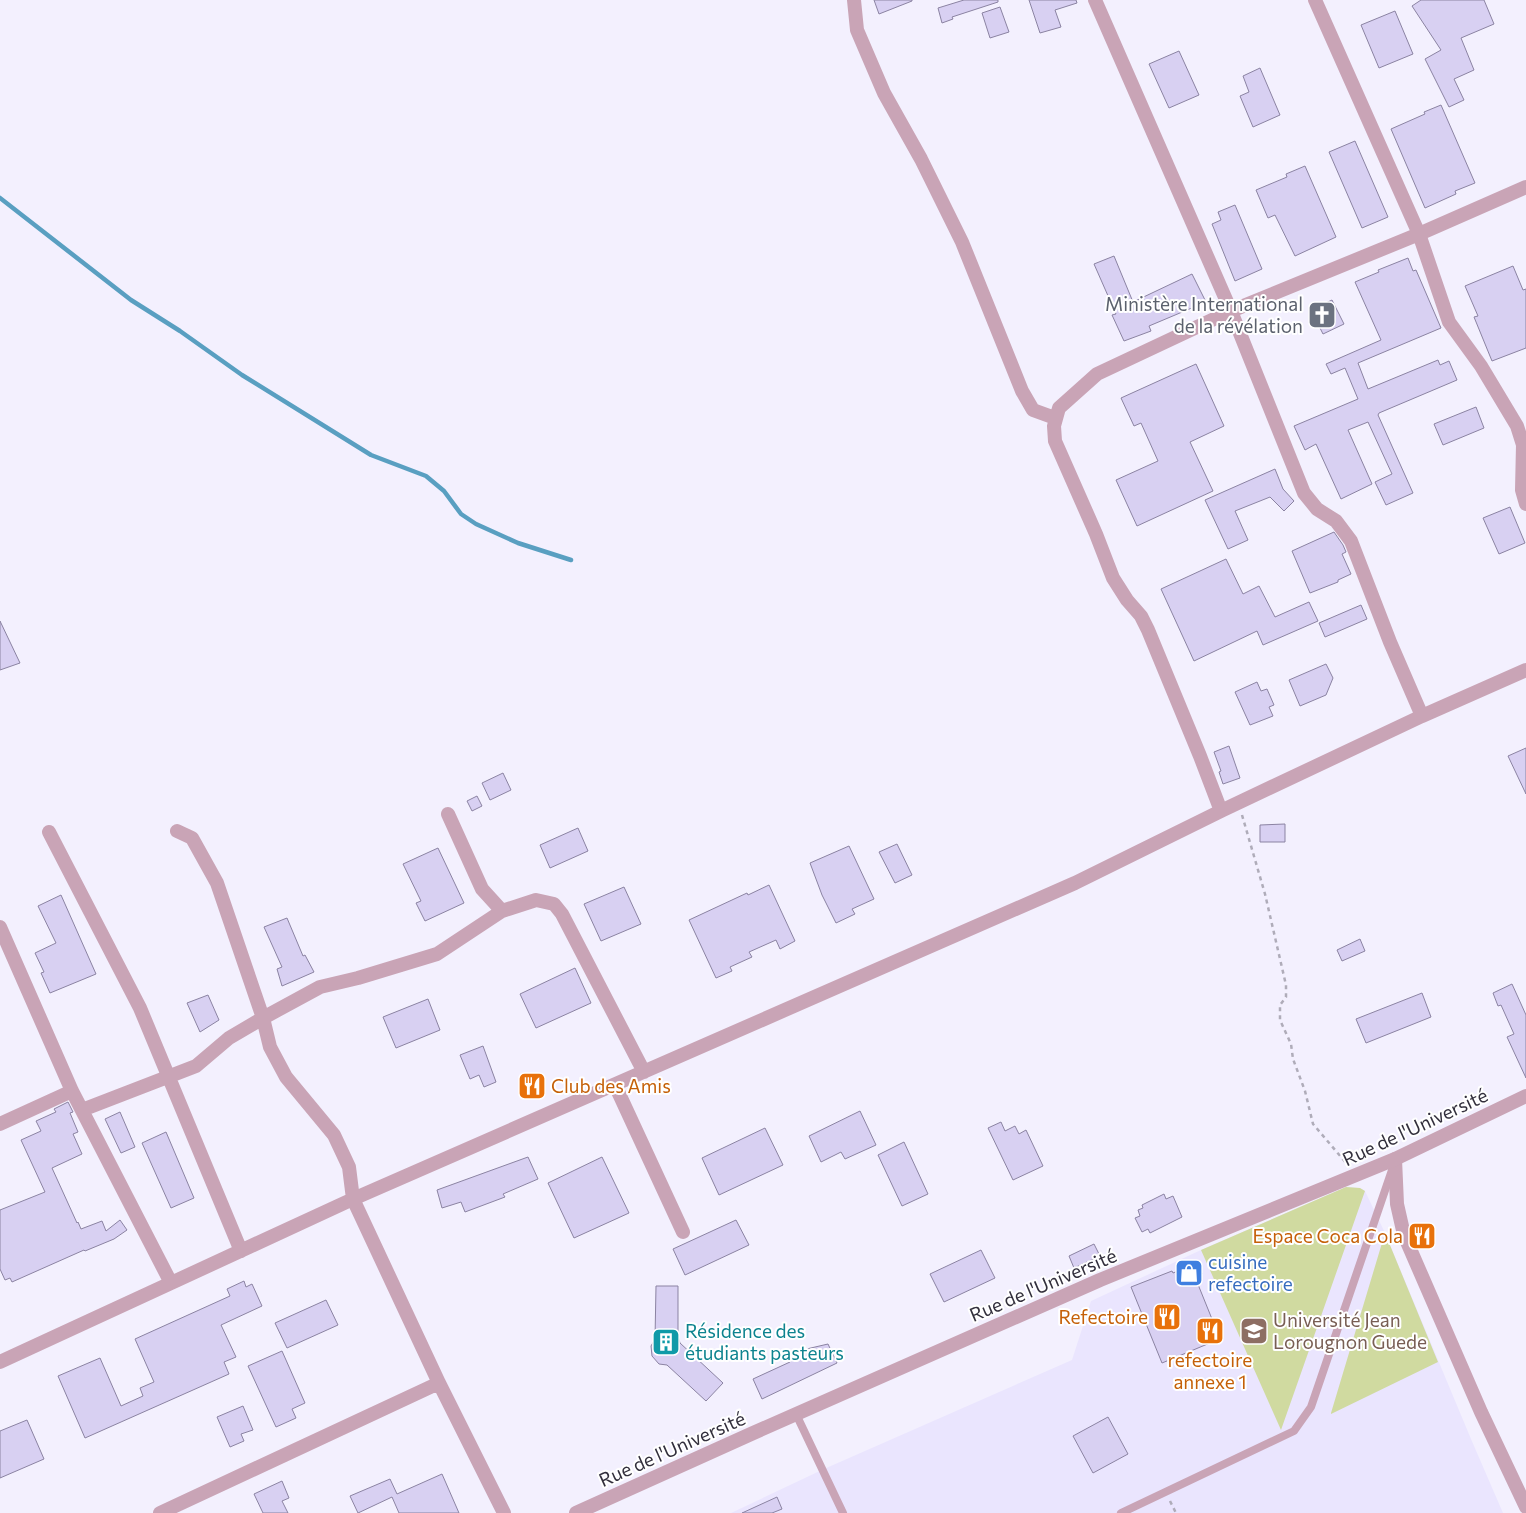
<svg xmlns="http://www.w3.org/2000/svg" width="1526" height="1513" font-family="Commissioner,sans-serif">
	<style>
		.built { fill: #eae5fe }
		.green { fill: #d0daa0 }
		.lines { fill: none; stroke-linecap: round; stroke-linejoin: round }
		.stream { stroke: #599fc1; stroke-width: 4.5 }
		.building { fill: #d8d0f2; stroke: #8b83a2 }
		.path { stroke: #afacb9; stroke-width: 2.5; stroke-dasharray: 4 4; stroke-linecap: butt }
		.service { stroke: #c9a4b6; stroke-width: 8 }
		.minor { stroke: #c9a4b6; stroke-width: 14 }
		.tertiary { stroke: #c9a4b6; stroke-width: 14 }
		.labels { text-anchor: middle; stroke-width: 4; stroke-linejoin: round; paint-order: stroke }
		.worship-label { font-size: 19px; fill: #5b616d; stroke: #fff; text-anchor: end }
		.food-label { font-size: 19px; fill: #c56008; stroke: #fff; text-anchor: end }
		.street-label { font-size: 19px; fill: #322f3c; stroke: #fff }
		.shop-label { font-size: 19px; fill: #366cbe; stroke: #fff; text-anchor: start }
		.education-label { font-size: 19px; fill: #785e54; stroke: #fff; text-anchor: start }
		.culture-label { font-size: 19px; fill: #0d838f; stroke: #fff; text-anchor: start }
	</style>
	<rect width="100%" height="100%" fill="#f3f0fe"/>
	<path class="built" d="M1346,1187L1360,1188L1365,1191L1385,1233L1471,1439L1503,1513H731L824,1469L1072,1360L1091,1301L1201,1250Z"/>
	<path class="green" d="M1346,1187L1360,1188L1365,1191L1281,1430L1201,1250Z
		M1385,1233L1438,1362L1331,1414V1413Z"/>
	<g class="lines">
		<path class="stream" d="M0,198L131,300L180,331L242,375L371,455L426,476L444,491L461,514L476,524L518,543L571,560"/>
	</g>
	<path class="building" d="M874,0H912V1L879,14Z
		M964,0H998V2L952,17L953,19L942,23L938,8Z
		M1029,0H1076L1077,3L1055,10L1061,27L1040,33Z
		M1421,0H1484L1494,24L1461,38L1474,70L1454,79L1464,100L1449,107L1425,59L1441,50L1412,6Z
		M1000,7L1009,32L990,38L982,13Z
		M1395,11L1413,54L1379,68L1361,25Z
		M1179,51L1199,95L1169,108L1149,64Z
		M1260,68L1280,115L1253,127L1240,96L1249,92L1243,76Z
		M1441,105L1475,183L1455,191L1456,194L1425,208L1391,129L1425,114L1424,112Z
		M1355,141L1388,217L1362,228L1329,152Z
		M1305,166L1336,237L1295,256L1275,215L1268,218L1256,190L1287,177L1286,174Z
		M1235,205L1262,269L1235,281L1212,224L1221,220L1218,212Z
		M1114,256L1133,302L1192,274L1206,302L1149,326L1151,331L1124,341L1112,315L1116,314L1094,264Z
		M1408,258L1413,271L1416,270L1441,328L1358,363L1368,389L1438,360L1440,365L1449,361L1457,380L1379,413L1378,415L1413,493L1386,505L1375,482L1392,474L1368,422L1348,430L1372,484L1341,499L1316,444L1305,450L1294,426L1358,399L1345,368L1331,374L1326,364L1381,340L1355,282L1379,272L1378,270Z
		M1513,266L1523,290L1526,289V348L1492,361L1474,317L1478,316L1465,286Z
		M1332,300L1344,324L1323,334L1311,310Z
		M1196,364L1224,426L1190,442L1213,491L1137,526L1116,480L1158,461L1141,423L1134,426L1121,398Z
		M1476,407L1484,428L1443,445L1434,424Z
		M1275,469L1283,489L1294,501L1284,511L1270,497L1235,511L1248,540L1228,549L1205,500Z
		M1510,507L1525,543L1499,554L1483,518Z
		M1334,532L1343,545L1346,552L1342,554L1351,574L1338,580V582L1310,593L1292,551Z
		M1226,559L1243,594L1259,586L1275,617L1309,602L1318,621L1263,645L1257,631L1194,661L1161,589Z
		M1361,605L1367,619L1325,637L1319,623Z
		M0,621L20,663L0,670Z
		M1326,664L1333,678L1326,695L1300,706L1289,680Z
		M1257,682L1261,691L1267,689L1274,705L1269,707L1273,716L1250,725L1235,692Z
		M1229,746L1240,778L1223,784L1219,772L1221,771L1214,752Z
		M1526,748V794L1508,756Z
		M503,773L511,790L490,800L482,783Z
		M477,796L482,806L472,811L467,801Z
		M1285,824V842H1260V825Z
		M578,828L588,851L550,868L540,845Z
		M897,844L912,875L895,883L879,852Z
		M849,846L874,899L852,909L855,914L836,923L822,895L810,863Z
		M438,848L464,903L425,921L416,903L421,901L403,864Z
		M769,885L795,941L780,949L776,940L749,952L752,957L730,967L732,971L716,978L689,920L747,893L748,895Z
		M624,887L641,924L601,941L584,904Z
		M61,895L96,974L50,993L41,973L44,972L35,953L56,943L38,906Z
		M287,918L303,956L305,955L314,972L282,986L277,969L282,967L264,927Z
		M1360,939L1365,951L1342,961L1337,950Z
		M575,968L591,1003L536,1028L520,994Z
		M1512,984L1526,1015V1078L1507,1037L1514,1034L1501,1005L1498,1006L1493,993Z
		M1422,993L1431,1017L1366,1043L1356,1019Z
		M208,995L219,1020L200,1032L187,1003Z
		M428,999L440,1030L396,1048L383,1017Z
		M483,1046L496,1082L484,1087L479,1075L470,1079L460,1055Z
		M68,1102L73,1112L70,1113L78,1132L73,1134L82,1154L52,1168L77,1223L78,1222L81,1229L102,1221L106,1231L120,1220L127,1230L114,1239L85,1251L84,1250L12,1282L10,1278L5,1280L0,1269V1210L45,1192L21,1140L41,1131L36,1121L56,1112L54,1109Z
		M860,1111L876,1145L845,1159L841,1152L821,1162L809,1136Z
		M120,1112L135,1147L121,1153L105,1119Z
		M1001,1122L1005,1131L1015,1126L1019,1134L1026,1130L1043,1166L1013,1180L988,1128Z
		M765,1128L783,1165L719,1195L702,1158Z
		M166,1132L194,1198L171,1208L142,1143Z
		M904,1142L928,1194L902,1206L878,1155Z
		M528,1157L538,1179L503,1194L505,1197L465,1212L461,1202L442,1208L437,1190Z
		M602,1157L629,1213L574,1238L548,1183Z
		M1164,1194L1166,1199L1173,1196L1182,1217L1150,1233L1148,1229L1142,1232L1135,1218L1140,1216L1138,1210L1143,1208L1142,1205Z
		M736,1220L749,1245L685,1275L673,1249Z
		M1094,1244L1100,1256L1074,1268L1069,1256Z
		M981,1250L995,1278L944,1302L930,1274Z
		M1198,1263L1202,1274L1195,1277L1212,1319L1213,1318L1222,1338L1162,1363L1131,1287L1172,1271L1173,1273Z
		M244,1281L246,1287L252,1284L262,1306L221,1325L236,1357L224,1362L229,1374L85,1438L58,1376L100,1358L121,1406L143,1396L140,1388L154,1382L135,1339L230,1296L227,1289Z
		M656,1286H678V1336L680,1343L723,1383L706,1401L667,1365L659,1364L652,1356L651,1346L655,1339Z
		M326,1300L338,1325L287,1348L275,1323Z
		M828,1344L837,1363L762,1399L753,1379L790,1362L787,1356L798,1351Z
		M282,1351L305,1403L292,1409L296,1418L276,1427L248,1366Z
		M243,1406L253,1430L241,1434L244,1441L230,1447L217,1417Z
		M1108,1417L1128,1454L1093,1473L1073,1436Z
		M27,1420L44,1459L0,1478V1431Z
		M442,1474L459,1513H399L392,1497L358,1513L350,1496L390,1479L397,1494Z
		M282,1481L289,1498L282,1501L288,1513H263L254,1494Z
		M777,1497L782,1509L772,1513H742Z"/>
	<g class="lines">
		<path class="path" d="M1242,815L1265,894L1286,985V997L1280,1005V1020L1291,1044L1293,1059L1305,1091L1313,1124L1347,1164
			M1170,1501L1176,1513"/>
		<path class="service" d="M796,1414L843,1513
			M1121,1513L1294,1431L1311,1407L1392,1170"/>
		<path class="minor" d="M854,0L857,30L884,93L921,159L962,242L1022,391L1033,410L1055,418
			M1095,0L1231,311L1304,493L1317,509L1336,521L1351,541L1390,642L1422,716
			M1315,0L1419,234L1449,322L1481,366L1517,426L1523,445L1522,490L1526,504
			M1221,811L1200,756L1148,630L1141,616L1127,600L1113,578L1096,534L1055,441L1054,426L1059,408L1097,374L1231,311L1419,234L1526,187
			M448,814L482,889L502,911L536,900L554,904L562,914L644,1072
			M49,832L140,1008L241,1251
			M502,911L437,954L358,978L320,987L263,1018L270,1047L286,1077L334,1135L349,1167L353,1199L439,1383L504,1513
			M0,927L72,1091L171,1283
			M615,1085L683,1232
			M82,1110L196,1066L229,1038L263,1018L217,883L192,838L177,831
			M0,1124L72,1091
			M1395,1159L1397,1204L1404,1235L1481,1412L1526,1507
			M0,1362L353,1199L1075,883L1223,810L1422,716L1526,670
			M160,1513L439,1383"/>
		<path class="tertiary" d="M576,1513L751,1434L1100,1280L1395,1159L1526,1096"/>
	</g>
	<defs>
		<symbol id="church-square" viewBox="-11 -11 22 22"><rect x="-9" y="-9" width="18" height="18" rx="4" fill="#6b7280" stroke="#fff"/><path d="M-1.2-6h2.4v3.5h3.3v2.4h-3.3V6h-2.4V-.1h-3.3v-2.4h3.3Z" fill="#fff"/></symbol>
		<symbol id="restaurant-square" viewBox="-11 -11 22 22"><rect x="-9" y="-9" width="18" height="18" rx="4" fill="#e8710a" stroke="#fff"/><path d="M-5-6h1v4h1v-4h1v4h1v-4h1v5L-1.5 .5V6h-2V.5L-5-1ZM5-6V6H3V1.5H1.5Q1.5-4 5-6Z" fill="#fff"/></symbol>
		<symbol id="shop-square" viewBox="-11 -11 22 22"><rect x="-9" y="-9" width="18" height="18" rx="4" fill="#3f7fe0" stroke="#fff"/><path d="M-5-2.5h2.3a2.7 3.5 0 0 1 5.4 0H5L5.5 6h-11ZM-1.5-2.5h3a1.5 2.3 0 0 0-3 0Z" fill="#fff"/></symbol>
		<symbol id="university-square" viewBox="-11 -11 22 22"><rect x="-9" y="-9" width="18" height="18" rx="4" fill="#8d6e63" stroke="#fff"/><path d="M0-5L7-2L0 1L-7-2ZM-4 1L0 2.5L4 1V4Q0 6-4 4Z" fill="#fff"/></symbol>
		<symbol id="building-square" viewBox="-11 -11 22 22"><rect x="-9" y="-9" width="18" height="18" rx="4" fill="#0f9aa8" stroke="#fff"/><path d="M-4-6H4V6H1V3H-1V6H-4ZM-2.5-4.3h1.7v1.8h-1.7ZM.8-4.3h1.7v1.8H.8ZM-2.5-1h1.7V.8h-1.7ZM.8-1h1.7V.8H.8Z" fill="#fff"/></symbol>
	</defs>
	<g fill-rule="evenodd">
		<use href="#church-square" x="1306" y="299" width="32" height="32"/>
		<use href="#restaurant-square" x="516" y="1070" width="32" height="32"/>
		<use href="#restaurant-square" x="1406" y="1220" width="32" height="32"/>
		<use href="#shop-square" x="1173" y="1257" width="32" height="32"/>
		<use href="#restaurant-square" x="1151" y="1301" width="32" height="32"/>
		<use href="#restaurant-square" x="1194" y="1315" width="32" height="32"/>
		<use href="#university-square" x="1238" y="1315" width="32" height="32"/>
		<use href="#building-square" x="650" y="1326" width="32" height="32"/>
	</g>
	<g class="labels">
		<g class="worship-label">
			<text x="1303" y="311">Ministère International<tspan x="1303" dy="22">de la révélation</tspan></text>
		</g>
		<g class="food-label">
			<text x="551" y="1093" text-anchor="start">Club des Amis</text>
			<text x="1403" y="1243">Espace Coca Cola</text>
			<text x="1148" y="1324">Refectoire</text>
			<text x="1210" y="1367" text-anchor="middle">refectoire<tspan x="1210" dy="22">annexe 1</tspan></text>
		</g>
		<g class="street-label">
			<text transform="translate(1415 1127) rotate(-25)" y="7">Rue de l'Université</text>
			<text transform="translate(1043 1285) rotate(-23)" y="7">Rue de l'Université</text>
			<text transform="translate(672 1449) rotate(-24)" y="7">Rue de l'Université</text>
		</g>
		<g class="shop-label">
			<text x="1208" y="1269">cuisine<tspan x="1208" dy="22">refectoire</tspan></text>
		</g>
		<g class="education-label">
			<text x="1273" y="1327">Université Jean<tspan x="1273" dy="22">Lorougnon Guede</tspan></text>
		</g>
		<g class="culture-label">
			<text x="685" y="1338">Résidence des<tspan x="685" dy="22">étudiants pasteurs</tspan></text>
		</g>
	</g>
</svg>
